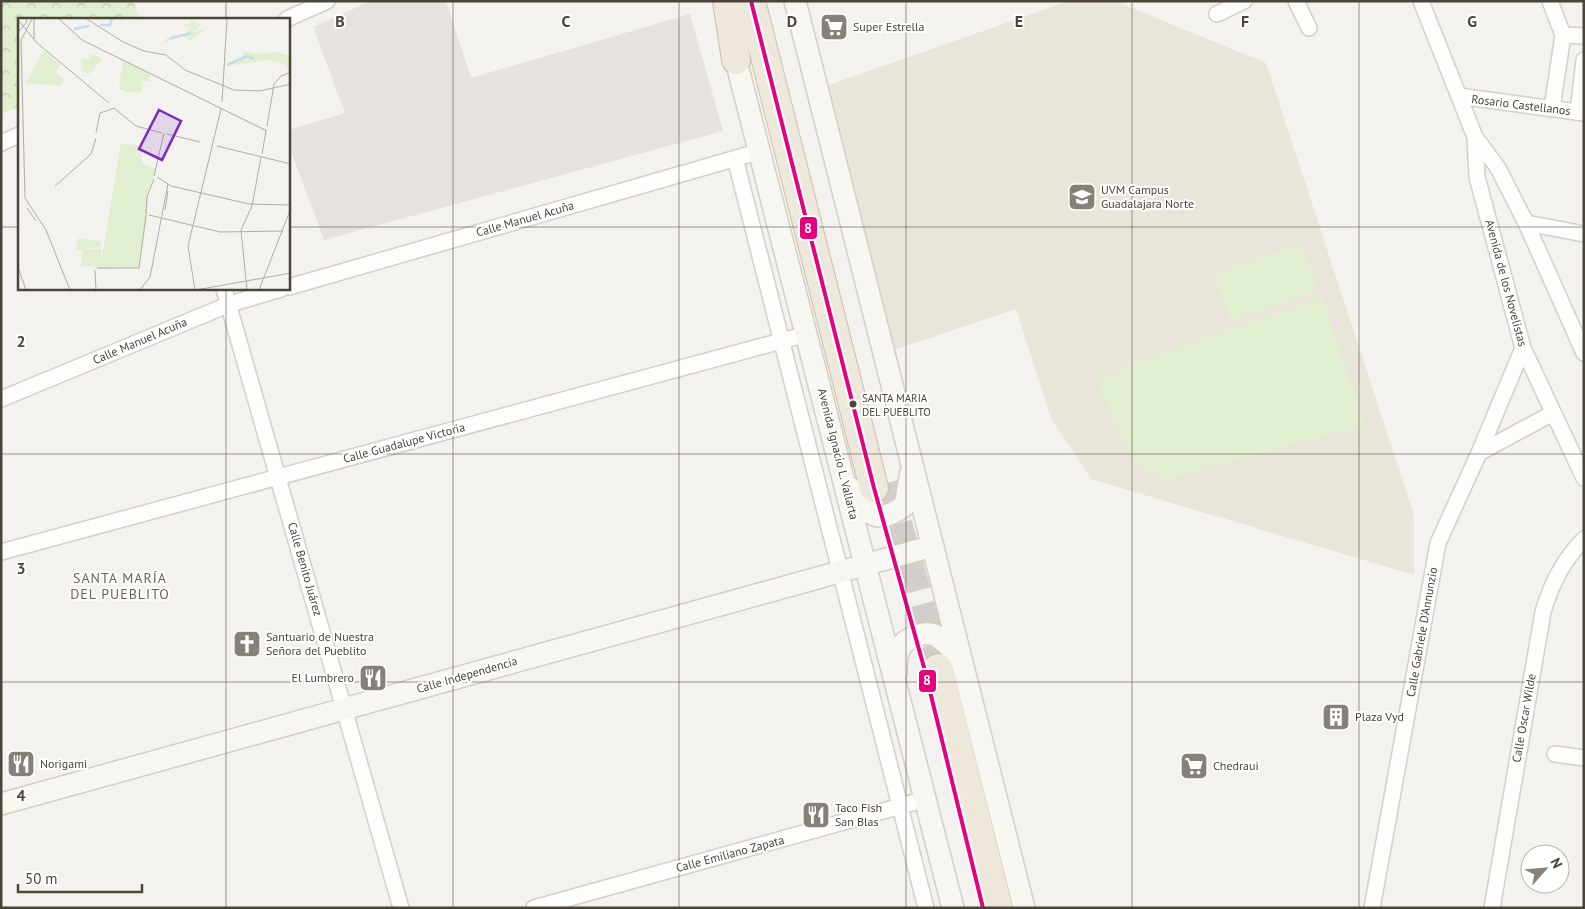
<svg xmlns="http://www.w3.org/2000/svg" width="1585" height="909" font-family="'PT Sans',sans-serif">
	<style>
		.industrial { fill: #e6e2de }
		.education { fill: #eae5da }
		.park { fill: url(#park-crowns) }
		.pitch { fill: #e1eecf }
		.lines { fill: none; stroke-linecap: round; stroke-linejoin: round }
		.highway-tunnel { stroke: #d2cfca; stroke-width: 28; stroke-dasharray: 28 14; stroke-linecap: butt }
		.street-casing { stroke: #d2d0cb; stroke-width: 18 }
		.secondary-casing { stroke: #d3cfc5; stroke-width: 24 }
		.highway-casing { stroke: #ccbfa9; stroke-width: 30 }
		.street { stroke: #fdfdfc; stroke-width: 15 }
		.secondary { stroke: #f7f6f1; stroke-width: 21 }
		.highway { stroke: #ede8db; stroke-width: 28 }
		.bus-1-casing { stroke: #fff; stroke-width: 8 }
		.bus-1 { stroke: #e5007d; stroke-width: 4 }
		.grid { fill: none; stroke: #4b4439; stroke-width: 1; stroke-opacity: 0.55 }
		.bus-dot { fill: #4b4439; stroke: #fff; stroke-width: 2 }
		.labels { text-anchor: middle; stroke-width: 4; stroke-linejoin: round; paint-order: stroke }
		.bus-label { font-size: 11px; fill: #4b4439; stroke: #fff; text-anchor: start }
		.poi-label { font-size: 12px; fill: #4b4439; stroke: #fff; text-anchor: start }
		.street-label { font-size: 12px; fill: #4b4439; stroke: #fff }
		.neighbourhood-label { font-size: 14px; letter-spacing: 1px; fill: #6e6250; stroke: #fff }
		.inset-river { fill: none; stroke: #c0ddf1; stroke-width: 2.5 }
		.inset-road { fill: none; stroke: #b0aca6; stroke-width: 1 }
		.view { fill: #7b2cbf; fill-opacity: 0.15; stroke: #7b2cbf; stroke-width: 2.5 }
		.inset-edge { fill: none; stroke: #4b4439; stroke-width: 2.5 }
		.grid-label { font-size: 16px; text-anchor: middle; font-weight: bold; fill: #4b4439; stroke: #fff; stroke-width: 4; stroke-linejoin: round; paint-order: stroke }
		.line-badge { stroke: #fff; stroke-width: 2 }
		.badge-label { font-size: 14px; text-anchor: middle; font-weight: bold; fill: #fff }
	</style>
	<defs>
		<pattern id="park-crowns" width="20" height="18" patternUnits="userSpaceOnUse" patternTransform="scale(1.25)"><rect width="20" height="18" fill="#e1eecf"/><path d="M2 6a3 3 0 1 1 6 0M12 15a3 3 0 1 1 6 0" fill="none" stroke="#c3cdb2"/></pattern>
	</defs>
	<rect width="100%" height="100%" fill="#f4f2ee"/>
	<path class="industrial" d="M371,1H446L471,78L690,14L723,131L324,240L289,146V130L345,113L313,27Z"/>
	<path class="education" d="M1069,1H1115L1266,63L1414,515V575L1091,479L1051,418L1016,309L894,350L826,86Z"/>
	<path class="park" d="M1,1H133L140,19H19V107L1,114Z"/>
	<path class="pitch" d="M1298,245L1304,248L1319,290L1231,321L1214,274Z
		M1323,297L1364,425L1167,479L1135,465L1097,380L1121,371L1120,368Z"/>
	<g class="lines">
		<path class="highway-tunnel" d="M887,483L938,668"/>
		<defs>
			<path id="street" d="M1296,1L1309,28
				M1421,1L1475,137L1498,168L1526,223L1584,353
				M1550,1L1563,35L1552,108
				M1217,14L1244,1
				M287,19L327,1
				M1563,35L1584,36
				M1459,96L1584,113
				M1578,112L1584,60
				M1475,137L1477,177L1523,348L1584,478
				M1,143L19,135
				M735,158L926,908
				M1526,223L1584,234
				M289,287L761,151
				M224,289L401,908
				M1,399L230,304L281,289
				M1479,453L1553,413
				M1,552L807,334
				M1555,754L1584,758
				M534,908L926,799
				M1372,908L1438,543L1479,453L1523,348
				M1492,908L1543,612C1551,584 1563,560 1584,539"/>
			<path id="secondary" d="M795,1L1024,908
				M732,45L953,908
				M850,488C867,513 876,528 905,505L911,472
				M896,672C896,664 897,651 902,645C910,636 928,630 938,637C947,642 954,652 960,660
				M1,804L933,546"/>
			<path id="highway" d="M727,1L736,60
				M751,1L874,488
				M938,668L998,908"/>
		</defs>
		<use href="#street" class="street-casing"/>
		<use href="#secondary" class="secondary-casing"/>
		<use href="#highway" class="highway-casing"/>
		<use href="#street" class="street"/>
		<use href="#secondary" class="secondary"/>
		<use href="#highway" class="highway"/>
		<defs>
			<path id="bus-1" d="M751,1L874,488L925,671L983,908"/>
		</defs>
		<use href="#bus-1" class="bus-1-casing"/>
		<use href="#bus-1" class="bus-1"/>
	</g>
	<path class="grid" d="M226,1V19M453,1V908M679,1V908M906,1V908M1132,1V908M1359,1V908M1,227H19M289,227H1584M226,289V908M1,454H1584M1,682H1584"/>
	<defs>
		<symbol id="supermarket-square" viewBox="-11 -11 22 22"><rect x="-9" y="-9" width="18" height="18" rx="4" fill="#868178" stroke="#fff"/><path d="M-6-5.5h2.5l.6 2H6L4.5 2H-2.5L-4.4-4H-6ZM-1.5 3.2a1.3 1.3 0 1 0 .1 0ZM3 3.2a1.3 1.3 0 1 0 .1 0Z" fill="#fff"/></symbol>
		<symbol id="university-square" viewBox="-11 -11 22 22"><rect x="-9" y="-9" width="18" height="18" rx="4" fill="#868178" stroke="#fff"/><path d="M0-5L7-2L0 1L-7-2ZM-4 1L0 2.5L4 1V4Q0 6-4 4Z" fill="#fff"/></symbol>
		<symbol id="church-square" viewBox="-11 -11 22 22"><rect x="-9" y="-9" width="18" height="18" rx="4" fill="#868178" stroke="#fff"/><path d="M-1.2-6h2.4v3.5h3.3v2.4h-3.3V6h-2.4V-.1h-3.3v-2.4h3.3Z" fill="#fff"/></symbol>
		<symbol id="restaurant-square" viewBox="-11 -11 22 22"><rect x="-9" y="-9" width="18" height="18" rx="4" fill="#868178" stroke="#fff"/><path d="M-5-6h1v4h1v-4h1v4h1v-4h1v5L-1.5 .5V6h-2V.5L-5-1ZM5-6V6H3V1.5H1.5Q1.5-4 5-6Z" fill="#fff"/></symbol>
		<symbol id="building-square" viewBox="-11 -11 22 22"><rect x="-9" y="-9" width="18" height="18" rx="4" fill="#868178" stroke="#fff"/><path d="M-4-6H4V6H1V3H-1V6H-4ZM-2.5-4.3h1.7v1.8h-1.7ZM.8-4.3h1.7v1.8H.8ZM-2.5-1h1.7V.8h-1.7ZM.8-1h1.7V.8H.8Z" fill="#fff"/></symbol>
	</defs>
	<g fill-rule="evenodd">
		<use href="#supermarket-square" x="818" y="11" width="32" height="32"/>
		<use href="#university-square" x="1066" y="181" width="32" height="32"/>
		<use href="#church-square" x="231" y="628" width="32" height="32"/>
		<use href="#restaurant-square" x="357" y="662" width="32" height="32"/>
		<use href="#building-square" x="1320" y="701" width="32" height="32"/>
		<use href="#restaurant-square" x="5" y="748" width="32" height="32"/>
		<use href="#supermarket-square" x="1178" y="750" width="32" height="32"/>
		<use href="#restaurant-square" x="800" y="799" width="32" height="32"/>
	</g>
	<circle class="bus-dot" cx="853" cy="404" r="4.5"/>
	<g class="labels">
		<g class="bus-label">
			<text x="862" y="402">SANTA MARIA<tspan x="862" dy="14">DEL PUEBLITO</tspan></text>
		</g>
		<g class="poi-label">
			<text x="853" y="31">Super Estrella</text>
			<text x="1101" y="194">UVM Campus<tspan x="1101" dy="14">Guadalajara Norte</tspan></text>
			<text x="266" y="641">Santuario de Nuestra<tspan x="266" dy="14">Señora del Pueblito</tspan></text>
			<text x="354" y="682" text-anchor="end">El Lumbrero</text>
			<text x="1355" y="721">Plaza Vyd</text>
			<text x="40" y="768">Norigami</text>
			<text x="1213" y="770">Chedraui</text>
			<text x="835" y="812">Taco Fish<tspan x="835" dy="14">San Blas</tspan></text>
		</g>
		<g class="street-label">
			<text transform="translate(1521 105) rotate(7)" y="4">Rosario Castellanos</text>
			<text transform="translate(525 219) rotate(-16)" y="4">Calle Manuel Acuña</text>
			<text transform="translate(1506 283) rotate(75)" y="4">Avenida de los Novelistas</text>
			<text transform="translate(140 341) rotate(-23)" y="4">Calle Manuel Acuña</text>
			<text transform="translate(404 443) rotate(-15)" y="4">Calle Guadalupe Victoria</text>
			<text transform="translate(838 454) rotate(76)" y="4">Avenida Ignacio L. Vallarta</text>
			<text transform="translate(305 569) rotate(74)" y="4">Calle Benito Juárez</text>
			<text transform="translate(1422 632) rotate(-80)" y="4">Calle Gabriele D'Annunzio</text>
			<text transform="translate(467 675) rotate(-16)" y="4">Calle Independencia</text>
			<text transform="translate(1524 718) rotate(-80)" y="4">Calle Oscar Wilde</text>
			<text transform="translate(730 854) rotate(-15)" y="4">Calle Emiliano Zapata</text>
		</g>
		<g class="neighbourhood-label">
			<text x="120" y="583">SANTA MARÍA<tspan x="120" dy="16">DEL PUEBLITO</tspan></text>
		</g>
	</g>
	<g transform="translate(18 18)">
		<rect width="272" height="272" fill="#f4f2ee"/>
		<path d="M60,220L83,223V229L58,232Z" fill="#e1eecf"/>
		<path d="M171,1L183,7L176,15L183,11L187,12L170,24L169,19H163L145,25L149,20L167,17L171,13L169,11L175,10L163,7L173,5ZM226,32L239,36L258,34L272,38V54L266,46L250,42L207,48L224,40ZM74,36L83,40V43L71,56L63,52L64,40L72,41Z" fill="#e1eecf"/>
		<path d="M25,33L42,46L38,54L45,61L43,68L8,65Z" fill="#e1eecf"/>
		<path d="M103,125L124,128V145L138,152L130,175L129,204L120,250L82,251Z" fill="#e1eecf"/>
		<path d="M105,42L132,55L131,63H125L123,75L107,74L101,70ZM64,232L83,231V249L63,248Z" fill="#e1eecf"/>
		<path class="inset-river" d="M82,7H92L94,1M56,11L71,8M153,20L173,15M209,47L229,38L236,41"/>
		<path class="inset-road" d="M14,1L3,22L7,180L28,212L52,272M16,1V21M41,1L64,22L249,113M69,1L105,24L126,33L148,37L167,52L216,72L242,73L273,66M0,2L19,25L91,85M0,14L9,4L8,1M204,84L209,1M97,91L118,108L144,115M249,108L256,66L263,58L273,54M78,114L82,95L97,90M149,116L182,124M199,128L273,146M244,136L248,113M136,158L146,115M139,159L153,168L231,186L273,187M37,168L73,136L78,120M9,190L18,203M147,192L150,173M128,196L129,179L136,161M131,197L202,214L265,213M0,249L8,272M79,250H121M121,250L128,197M77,252L78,272M122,272L132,259L150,166M177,272L170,228L203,91M178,272L273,255M229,272L223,212L234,188L243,139M241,272L273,190"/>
		<path class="view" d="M141,92L163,103L144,142L121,131Z"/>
		<rect width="272" height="272" class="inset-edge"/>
	</g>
	<g class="grid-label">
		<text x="340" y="27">B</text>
		<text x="566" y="27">C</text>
		<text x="792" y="27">D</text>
		<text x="1019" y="27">E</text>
		<text x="1245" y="27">F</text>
		<text x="1472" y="27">G</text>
		<text x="21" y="347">2</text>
		<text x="21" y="574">3</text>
		<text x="21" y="801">4</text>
	</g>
	<g class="line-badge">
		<rect x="799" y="216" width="19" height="24" rx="5" fill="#e5007d"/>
		<rect x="918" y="669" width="19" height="24" rx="5" fill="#e5007d"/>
	</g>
	<g class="badge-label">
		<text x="808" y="233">8</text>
		<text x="927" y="685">8</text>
	</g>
	<rect width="1585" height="909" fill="none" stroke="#4b4439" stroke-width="5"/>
	<g transform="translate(1545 869) rotate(63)"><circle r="24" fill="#ffffff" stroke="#b7b4b0"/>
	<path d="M0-4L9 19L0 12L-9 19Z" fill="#868178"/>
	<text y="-8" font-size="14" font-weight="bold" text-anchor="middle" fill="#4b4439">N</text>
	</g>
	<path d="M18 884v8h124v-8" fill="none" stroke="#4b4439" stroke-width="2.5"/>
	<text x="25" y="884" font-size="15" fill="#4b4439" stroke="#ffffff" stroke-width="4" paint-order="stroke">50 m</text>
</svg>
